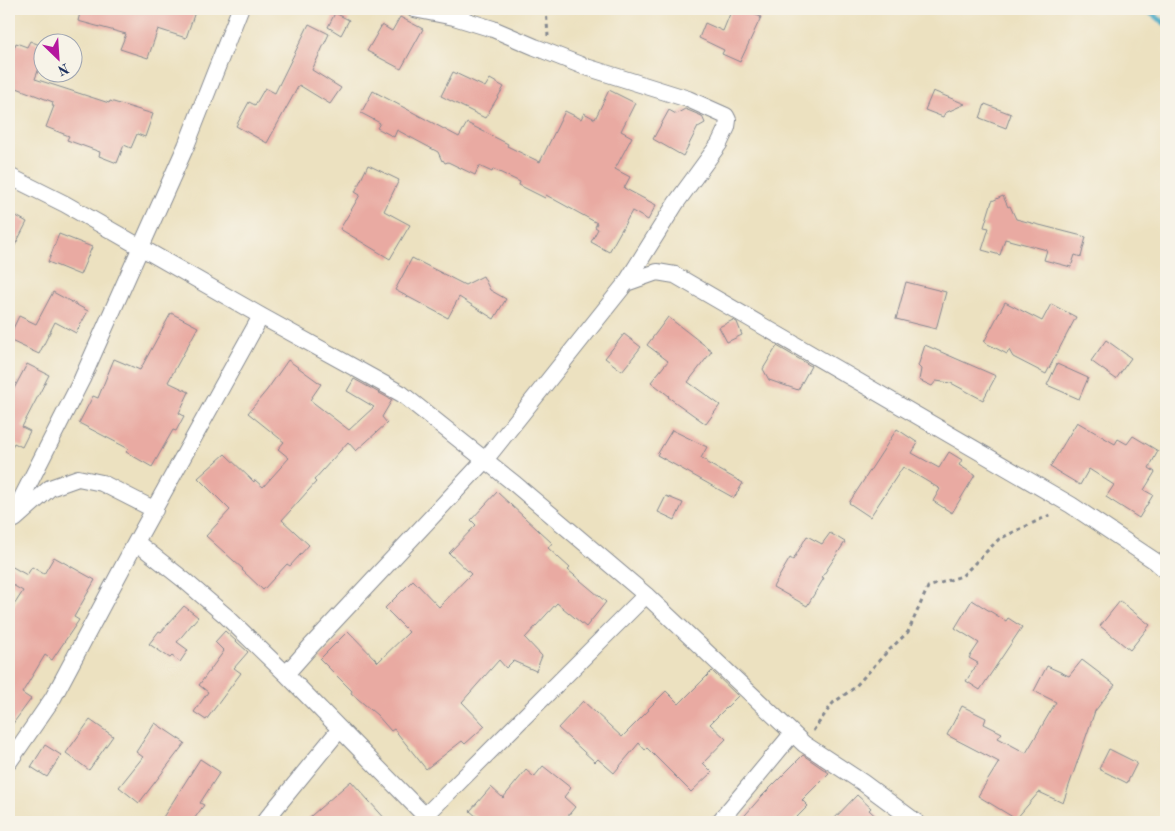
<svg xmlns="http://www.w3.org/2000/svg" width="1175" height="831" font-family="'Old Standard TT',serif">
	<style>
		.lines { fill: none; stroke-linecap: round; stroke-linejoin: round }
		.stream { stroke: #45a9c4; stroke-width: 5.5 }
		.building { fill: #e9aaa2 }
		.street-casing { stroke: #84888f; stroke-width: 18 }
		.path { stroke: #84888f; stroke-width: 3; stroke-dasharray: 4 4; stroke-linecap: butt }
		.street { stroke: #fff; stroke-width: 16 }
	</style>
	<rect width="100%" height="100%" fill="#f7f3e8"/>
	<filter id="ink" filterUnits="userSpaceOnUse"><feTurbulence type="fractalNoise" baseFrequency=".02" numOctaves="2"/><feDisplacementMap in="SourceGraphic" scale="10" xChannelSelector="R" yChannelSelector="G"/><feConvolveMatrix kernelMatrix="1 2 1 2 8 2 1 2 1" color-interpolation-filters="sRGB"/></filter>
	<filter id="wash" filterUnits="userSpaceOnUse"><feTurbulence type="fractalNoise" baseFrequency=".0096" numOctaves="4" result="noise"/><feDisplacementMap in="SourceGraphic" scale="20" xChannelSelector="R" yChannelSelector="G"/><feGaussianBlur stdDeviation="1.12" result="paint"/><feColorMatrix in="noise" values="0 0 0 0 0 0 0 0 0 0 0 0 0 0 0 0 0 1.4 0 .05"/><feComposite in="paint" operator="in"/></filter>
	<g filter="url(#wash)">
		<rect width="100%" height="100%" fill="#ece1c0"/>
		<g class="lines">
			<path class="stream" d="M1145,9L1166,24"/>
		</g>
		<g id="blocks">
			<path class="building" d="M81,9H196L186,38L158,29L148,58L120,49L126,34L78,21Z
				M732,9H741L761,17L740,62L722,54L724,50L699,38L705,23L723,31Z
				M335,13L349,20L341,35L328,27Z
				M400,17L423,29L401,69L367,51L382,25L392,31Z
				M309,24L329,34L312,70L341,88L330,104L299,85L267,143L236,126L249,102L255,105L265,88L275,93Z
				M30,41L42,46V60L35,79L109,103L110,101L153,114L145,137L137,134L131,148L124,145L117,163L99,156L100,152L67,140L69,136L46,127L54,106H52L53,102L9,85V61L16,43L27,47Z
				M453,72L485,87L490,79L504,87L485,118L441,96Z
				M609,90L635,103L621,131L632,137L615,169L630,177L624,188L656,205L648,220L632,211L609,252L591,242L598,229L595,227L597,223L546,195L545,198L519,185L520,182L493,169L492,172L479,166L475,175L448,162L445,163L443,160L442,161L438,152L397,130L394,137L377,128L380,123L361,113L373,91L459,137L467,123L508,144L507,146L540,162L565,111L581,119L584,113L595,119Z
				M933,91L965,104L945,113L943,117L925,110Z
				M985,104L1011,114L1006,128L980,118Z
				M685,109L702,116L705,123L698,127L683,156L653,139L669,110L676,114Z
				M368,165L399,180L384,211L410,225L390,259L340,229L360,195L355,192Z
				M1003,196L1008,207L1010,206L1016,219L1086,237L1081,257L1075,255L1071,267L1044,260L1047,250L1005,239L1000,255L982,250L989,228L984,227L992,201Z
				M9,212L27,222L9,257Z
				M59,234L92,247L80,275L48,262Z
				M412,258L465,285L483,276L490,290L506,299L494,319L459,297L448,318L395,290Z
				M906,282L946,292L936,329L896,319Z
				M53,292L88,311L76,333L55,322L39,354L9,340V337L19,316L36,324Z
				M1005,302L1042,321L1051,304L1076,317L1046,374L1013,357L1009,350L1007,354L984,342Z
				M171,313L198,327L168,382L189,392L179,413L184,416L176,431L173,430L152,467L126,452L129,449L79,423L93,396L98,398L114,359L140,370Z
				M668,317L712,351L688,382L720,405L706,424L668,397L669,396L651,382L668,361L647,345Z
				M733,320L737,322L742,335L727,342L719,327Z
				M624,334L641,347L622,371L605,358Z
				M1106,340L1131,358L1116,379L1091,361Z
				M925,345L996,376L983,400L951,383L936,381L932,386L919,380L921,369L918,366Z
				M777,346L811,366L798,390L769,380L763,369Z
				M288,360L321,384L310,400L349,430L374,407L347,391L354,379L392,400L382,417L387,423L356,451L348,442L314,480L316,482L282,520L309,545L290,566L287,564L263,590L242,570L243,569L206,536L230,510L198,478L225,454L254,482L255,480L263,487L289,458L278,449L284,442L248,413L267,390Z
				M27,364L49,375L22,427L30,431L22,447L14,443L9,453V398Z
				M1057,364L1088,378L1079,399L1047,385Z
				M1077,422L1115,444L1118,439L1127,444L1133,436L1158,451L1149,468L1155,472L1144,490L1153,495L1139,518L1106,497L1114,485L1089,469L1080,485L1050,467Z
				M897,429L918,443L912,453L939,468L949,452L962,460L959,465L975,475L952,513L933,501L940,489L903,467L870,517L849,503Z
				M672,430L707,447L701,458L707,461V463L743,483L734,498L657,455Z
				M497,492L552,543L548,548L570,568L568,570L606,602L586,627L557,603L525,638L542,656L536,671L513,661L506,668L499,660L462,702L485,726L465,744L462,741L426,769L394,729L391,731L377,715L351,693L352,691L320,659L348,631L378,662L409,632L385,608L413,580L439,607L471,574L449,553L476,525L471,520Z
				M666,496L683,503L675,520L658,512Z
				M830,533L845,542L822,577L824,578L807,606L773,587L790,558L793,560L807,536L822,544Z
				M54,557L95,580L74,617L79,620L52,660L45,655L22,693L31,699L9,729V613L23,591L9,583V565L27,575L32,567L44,574Z
				M972,600L1006,621L1008,618L1022,627L980,690L966,681L978,663L969,658L979,643L955,628Z
				M1120,601L1150,625L1130,650L1100,626Z
				M184,606L198,617L177,642L188,650L180,662L172,656L170,658L149,644L159,631L161,632Z
				M225,631L248,652L234,668L241,673L206,720L194,712L208,692L199,685L224,651L215,642Z
				M1082,660L1115,685L1095,711L1063,803L1039,792L1016,819L978,796L999,762L947,735L962,706L986,718L984,724L1002,733L998,738L1026,753L1056,702L1034,691L1047,666L1069,676Z
				M712,671L738,696L710,724L726,739L703,763L712,772L691,792L647,748L645,750L639,743L614,773L598,759L595,762L558,728L583,701L622,737L649,710L648,709L666,691L679,704Z
				M90,720L113,736L89,770L66,753Z
				M155,723L185,743L139,803L119,787L143,757L136,752Z
				M45,745L61,755L47,777L31,767Z
				M1109,749L1137,763L1127,783L1099,769Z
				M803,755L829,773L802,800L808,806L792,822H739L761,797Z
				M200,759L220,772L200,803L204,805L192,822H160Z
				M543,766L571,788L564,797L575,807L563,822H483L470,811L491,787L503,798L526,770L534,777Z
				M351,781L388,822H304Z
				M857,795L871,808L869,810L882,822H831Z"/>
		</g>
	</g>
	<g filter="url(#ink)">
		<use href="#blocks" fill-opacity="0" stroke="#84888f" stroke-width="1"/>
		<g class="lines">
			<defs>
				<path id="street" d="M9,176L65,204L261,316L402,394L515,484L646,595L804,744L862,782L916,822
					M626,283L657,272L675,275L1071,505L1155,561L1166,571
					M15,519L50,488L78,478L102,483L155,510
					M9,523L82,379L186,146L240,9
					M136,542L184,580L226,616L286,674L431,822
					M286,674L310,647L485,460L626,283L676,203L719,144L727,127L728,120L726,116L688,99L583,66L535,47L493,29L454,17L414,9
					M9,762L53,698L136,542L261,316
					M425,816L646,595
					M264,822L340,729
					M719,822L792,734"/>
			</defs>
			<use href="#street" class="street-casing"/>
			<path class="path" d="M546,9L548,36
				M813,731L833,703L854,688L886,653L908,632L928,587L962,576L999,539L1052,514"/>
			<use href="#street" class="street"/>
		</g>
	</g>
	<rect width="1175" height="831" fill="none" stroke="#f7f3e8" stroke-width="30"/>
	<g transform="translate(58 58) rotate(155)"><circle r="24" fill="#f7f3e8" stroke="#9fa5b1"/>
	<path d="M0-4L9 19L0 12L-9 19Z" fill="#b5179e"/>
	<text y="-8" font-size="14" font-weight="bold" text-anchor="middle" fill="#1b2f5e">N</text>
	</g>
</svg>
